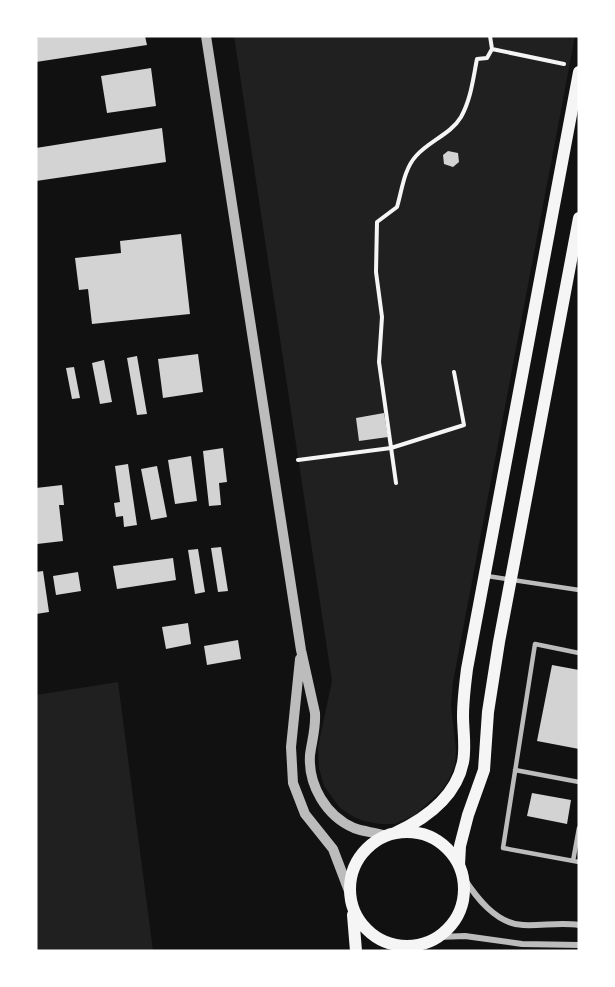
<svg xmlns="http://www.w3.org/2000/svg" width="615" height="987" font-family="Commissioner,sans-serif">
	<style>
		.green { fill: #202020 }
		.building { fill: #d3d3d3 }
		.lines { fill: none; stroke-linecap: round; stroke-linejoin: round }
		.path { stroke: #f5f5f5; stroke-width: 4 }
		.service { stroke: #bcbcbc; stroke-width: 4.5 }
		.minor { stroke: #bcbcbc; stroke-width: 6 }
		.tertiary { stroke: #bcbcbc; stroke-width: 10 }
		.secondary { stroke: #f5f5f5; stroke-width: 12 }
	</style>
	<rect width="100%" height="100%" fill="#111"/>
	<path class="green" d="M234,36H575L453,682L451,706L456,749L455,765L449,779L442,790L415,815L395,824H380L364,821L354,817L340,808L324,786L319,768L318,747L332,681Z
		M118,682L153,951H36V695Z"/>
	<path class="building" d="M36,36H145L147,45L36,62Z
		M151,68L156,106L107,113L101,76Z
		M162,128L166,162L36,181V148Z
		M448,151L458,153L459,162L453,167L444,164L443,155Z
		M181,234L190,314L92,324L88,289L79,290L75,258L121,253L120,241Z
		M198,354L203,392L163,398L158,359Z
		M137,356L147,414L137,415L127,358Z
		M104,360L112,402L100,404L92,363Z
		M74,367L80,398L72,399L66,368Z
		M384,413L388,437L359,441L356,418Z
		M223,448L227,482L219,483L221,505L209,506L203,451Z
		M191,456L197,501L175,504L168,460Z
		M128,464L137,525L124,527L123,516L116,517L114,503L120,502L115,466Z
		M157,466L167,517L151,520L141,469Z
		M62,485L64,505H59L63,541L37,544L36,488Z
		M221,547L228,591L218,592L211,548Z
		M198,549L205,592L195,594L188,550Z
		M173,558L176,580L117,589L113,566Z
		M43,571L49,612L36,614V572Z
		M78,572L81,591L56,595L53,576Z
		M188,623L191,644L166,649L162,627Z
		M238,640L241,659L207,665L204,646Z
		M552,665L579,670V749L537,741Z
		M532,793L571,800L567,824L527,816Z"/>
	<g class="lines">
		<path class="path" d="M492,49L564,64
			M298,460L391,448L464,425L454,372
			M396,483L379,362L382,317L376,272L377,222L397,207C402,190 404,169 416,156C429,141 451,134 461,117C471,99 473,79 477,59L487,58L492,49L490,36"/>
		<path class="service" d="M487,576L579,590
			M579,653L535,644L503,848L579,862
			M515,770L579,782
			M573,861L579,828"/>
		<path class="minor" d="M463,877C476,897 496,924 523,925C542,926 560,922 579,925
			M438,937L465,936L522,944L579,945"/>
		<path class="tertiary" d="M206,36L301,650L315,713C316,728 312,740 310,755C308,785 326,816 354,828C364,832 375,832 386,836
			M300,659L291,747L293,783L305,814L333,849L349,891"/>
		<path class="secondary" d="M350 889a57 57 0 1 1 114 0a57 57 0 1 1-114 0Z
			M395,833C425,819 456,797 463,762C466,747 463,731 463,716C463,700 465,685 467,669L579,72
			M459,865L460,846L468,815L484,770L488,712L499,642L579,218
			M353,915L356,951"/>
	</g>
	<rect width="615" height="987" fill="none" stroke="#ffffff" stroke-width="75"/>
</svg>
